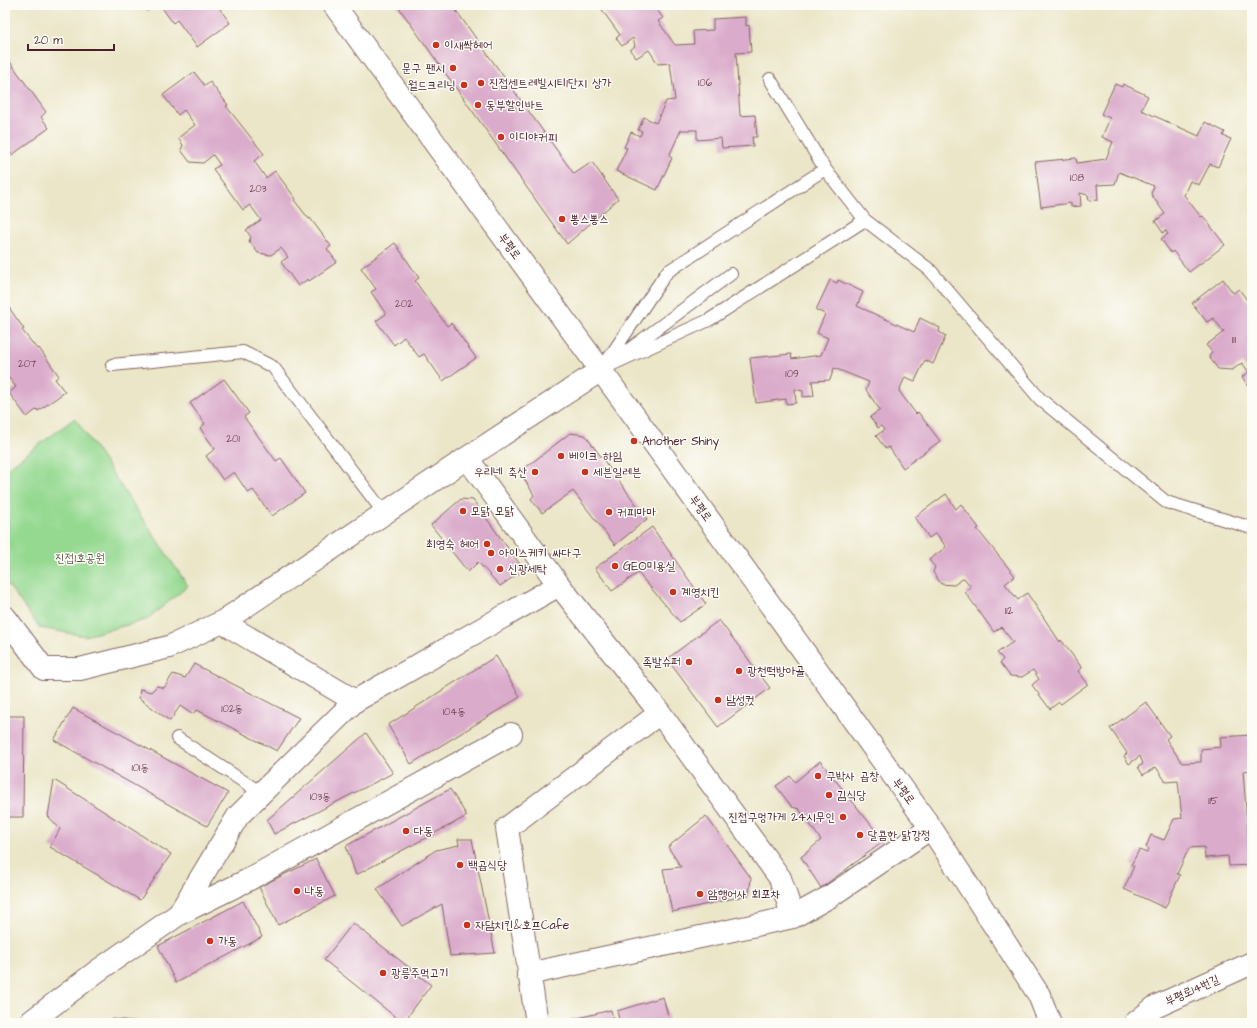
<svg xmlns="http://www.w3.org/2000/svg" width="1257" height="1028" font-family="'Architects Daughter','Poor Story',sans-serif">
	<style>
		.green { fill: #95d991; stroke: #707c5e }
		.building { fill: #daabcb }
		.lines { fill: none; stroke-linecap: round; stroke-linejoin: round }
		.lane-casing { stroke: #826562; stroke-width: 14 }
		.street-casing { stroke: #826562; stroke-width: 24 }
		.lane { stroke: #fff; stroke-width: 12 }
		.street { stroke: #fff; stroke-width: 22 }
		.poi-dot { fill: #c8321e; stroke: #fdfcf7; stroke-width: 1.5 }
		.labels { text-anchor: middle; stroke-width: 3; stroke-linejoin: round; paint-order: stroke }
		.number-label { font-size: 10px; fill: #6e4253 }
		.poi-label { font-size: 12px; fill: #4a1f2b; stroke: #fdfcf7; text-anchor: start }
		.street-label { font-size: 12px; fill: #4a1f2b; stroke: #fdfcf7 }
		.park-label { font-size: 12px; fill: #60574a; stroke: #fdfcf7 }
	</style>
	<rect width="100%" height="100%" fill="#fdfcf7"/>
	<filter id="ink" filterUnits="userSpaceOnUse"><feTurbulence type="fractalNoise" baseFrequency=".025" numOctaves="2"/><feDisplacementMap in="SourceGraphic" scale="8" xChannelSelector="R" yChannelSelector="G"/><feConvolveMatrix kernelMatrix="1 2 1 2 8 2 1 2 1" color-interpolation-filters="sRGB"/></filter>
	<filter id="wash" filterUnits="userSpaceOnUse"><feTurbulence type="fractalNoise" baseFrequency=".012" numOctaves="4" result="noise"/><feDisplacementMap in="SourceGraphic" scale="16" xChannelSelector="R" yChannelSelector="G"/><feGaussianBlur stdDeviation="0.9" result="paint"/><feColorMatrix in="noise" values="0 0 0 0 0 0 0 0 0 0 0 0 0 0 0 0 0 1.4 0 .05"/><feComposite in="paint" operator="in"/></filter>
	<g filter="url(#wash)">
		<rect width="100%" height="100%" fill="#ebe6c8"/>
		<path class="green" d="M75,418L188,586L146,620L85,636L40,628L5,581V470Z"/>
		<g id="blocks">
			<path class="building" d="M143,5H155L147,11Z
				M160,5H217L230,23L197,47L177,20L173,23Z
				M397,5H452L574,174L592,162L618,199L567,244Z
				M610,5H653L663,18L658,21L675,45L694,44L693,31L713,30V19L746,17V26L749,25L751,52L736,53L740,116L755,115L757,137H752L753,146L722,148L721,138L697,140V130H681L669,156L672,158L657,190L616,171L627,148L624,147L631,132L640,136L642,131L638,130L644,117L656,123L666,101L675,100L670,63L658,64L649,50L636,58L630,50L635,46L633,38L622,46L616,38L620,35L602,10Z
				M5,55L46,112L41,117L49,128L12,155L5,145Z
				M194,72L205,86L210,82L228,105L226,106L264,154L254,161L266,178L275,171L296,199L294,200L309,219L310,218L331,246L327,249L337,262L309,281L308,279L298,286L281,262L288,257L281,248L271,255L258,253L249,241L251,237L246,230L261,220L250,205L243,210L213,169L220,165L213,155L203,163L190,162L181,150L183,145L178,138L195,125L184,110L178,115L163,95Z
				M1115,84L1122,87L1123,84L1148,96L1141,110L1199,136L1205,122L1225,132L1223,136L1231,139L1218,167L1210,164L1199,185L1190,181L1184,195L1201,217L1203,216L1225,245L1189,272L1173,251L1171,253L1161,239L1168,234L1165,230L1163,233L1155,221L1165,214L1151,194L1154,186L1119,172L1115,184L1097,185L1098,200L1089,201L1088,195L1080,193L1081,206L1071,207V203L1041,207L1035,162L1076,158L1077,163L1106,159L1113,142L1102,137L1110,118L1101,114Z
				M395,243L419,278L415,281L447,326L451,323L476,358L443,381L424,354L419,357L404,337L394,345L376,321L386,314L371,292L376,289L361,268Z
				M1223,279L1233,293L1239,289L1252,307V391L1242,377L1249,372L1242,363L1232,370L1218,369L1209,357L1212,352L1206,345L1224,332L1213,318L1207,322L1192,303Z
				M830,280L837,283L838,280L863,292L857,306L914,332L920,318L940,328L939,332L946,336L933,364L925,360L915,381L905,377L899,391L916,414L918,412L940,441L903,468L889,447L886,449L876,436L884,430L881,426L878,428L870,417L880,410L866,390L869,382L834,368L830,380L812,381L814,396L803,397V391L795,389L796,403L786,404V399L756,403L750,358L791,354L792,359L821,355L828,338L817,333L825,314L816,310Z
				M5,302L24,329L22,330L37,349L39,348L59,376L55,379L65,392L38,411L37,409L27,417L9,393L16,387L9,378L5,381Z
				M224,379L249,413L244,417L276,461L281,458L305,493L272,516L253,490L248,493L234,472L223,480L206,456L215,449L200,428L205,424L190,403Z
				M570,433L585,435L647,519L615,545L573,491L542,513L531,499L534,495L520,472Z
				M946,494L956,509L961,504L979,528L977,529L1015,576L1005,584L1018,600L1027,593L1060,642L1061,640L1082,668L1078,671L1088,684L1061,704L1059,702L1050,709L1032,685L1039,679L1033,670L1022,677L1010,676L1000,663L1003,659L997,653L1013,642L1001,627L994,632L965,592L971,587L964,578L954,585L941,584L933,572L935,567L929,560L946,547L936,533L929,538L915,517Z
				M461,499L473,500L524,570L500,586L478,562L468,572L431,525Z
				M652,527L706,604L680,622L638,573L612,591L595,568Z
				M719,620L770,688L718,727L667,659Z
				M496,656L520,697L411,764L388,725Z
				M194,664L299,718L277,751L197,710L192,714L180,706L170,721L139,698L140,689L151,692L157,686L164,688L173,674L185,678Z
				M1146,702L1170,736L1166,739L1182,763L1201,762V749L1221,747L1220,737L1252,735V770L1243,771L1248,834H1252V865L1229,866L1228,856L1205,858L1204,847L1189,848L1177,874L1180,875L1165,908L1124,889L1134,866L1131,865L1139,850L1147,853L1149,849L1146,847L1151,835L1164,840L1174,819L1182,818L1178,781L1166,782L1156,767L1143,775L1138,767L1143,764L1140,756L1129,764L1124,756L1127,753L1110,728Z
				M73,708L228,793L207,826L54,740Z
				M5,716H24L23,817H5Z
				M366,733L393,773L274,834L267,820Z
				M820,761L884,841L821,888L801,857L821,840L799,809L792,807L776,786L790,776L795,782Z
				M54,780L171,854L140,900L50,847L60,829L48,816Z
				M450,789L467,816L356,875L346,846Z
				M706,816L751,878L749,895L672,912L663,869L681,867L668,847Z
				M458,839H472L495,953L450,956L442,904L402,926L377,889L436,850L459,845Z
				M316,859L335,896L278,925L259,887Z
				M243,901L262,937L176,983L158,946Z
				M353,923L431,985L403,1023L324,960Z
				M663,997L670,1023H620L617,1011Z
				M611,1010L614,1023H570V1020Z
				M112,1019L144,1022V1023H104Z"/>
		</g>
	</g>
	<g filter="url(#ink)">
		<use href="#blocks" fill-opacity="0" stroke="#826562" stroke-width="1"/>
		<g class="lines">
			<defs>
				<path id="lane" d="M770,79L825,169L865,220L930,270L1040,399L1166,502L1252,528
					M623,354L731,274
					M112,365L243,352L273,367L384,513
					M602,369L709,320L865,220
					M601,370L667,272L825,169
					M177,738L261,793"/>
				<path id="street" d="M334,5L635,417L931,828L1039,995L1050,1023
					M467,458L601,370
					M559,585L355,701L222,622L467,458L559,585L660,713
					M5,617L44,669H80L169,647L222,622
					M179,914L248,880L511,734
					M793,917L829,897L931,828
					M528,974L793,917L780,878L660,713L507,828L537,1023
					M29,1023L96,972L179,914L238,816L355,701
					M1135,1023L1155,1007L1252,963"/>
			</defs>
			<use href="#lane" class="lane-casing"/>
			<use href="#street" class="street-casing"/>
			<use href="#lane" class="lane"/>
			<use href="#street" class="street"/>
		</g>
	</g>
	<g class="poi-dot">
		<circle cx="436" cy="45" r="4"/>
		<circle cx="453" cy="68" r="4"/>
		<circle cx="481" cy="83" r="4"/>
		<circle cx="464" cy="85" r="4"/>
		<circle cx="478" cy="105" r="4"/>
		<circle cx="501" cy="137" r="4"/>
		<circle cx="562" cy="219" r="4"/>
		<circle cx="634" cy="441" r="4"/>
		<circle cx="561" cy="456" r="4"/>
		<circle cx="535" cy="472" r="4"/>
		<circle cx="585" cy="472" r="4"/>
		<circle cx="463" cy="511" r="4"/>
		<circle cx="609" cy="512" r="4"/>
		<circle cx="487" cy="544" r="4"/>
		<circle cx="491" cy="553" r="4"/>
		<circle cx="615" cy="566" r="4"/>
		<circle cx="500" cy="569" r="4"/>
		<circle cx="673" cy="592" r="4"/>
		<circle cx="689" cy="662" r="4"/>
		<circle cx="739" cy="671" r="4"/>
		<circle cx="718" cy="700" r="4"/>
		<circle cx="818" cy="776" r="4"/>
		<circle cx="829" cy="795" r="4"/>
		<circle cx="843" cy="817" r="4"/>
		<circle cx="406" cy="831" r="4"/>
		<circle cx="860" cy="835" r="4"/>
		<circle cx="460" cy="865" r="4"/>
		<circle cx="297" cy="891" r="4"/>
		<circle cx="700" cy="894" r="4"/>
		<circle cx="467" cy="925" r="4"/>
		<circle cx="210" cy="941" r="4"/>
		<circle cx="383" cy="973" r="4"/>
	</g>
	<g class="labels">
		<g class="number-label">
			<text x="705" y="86">106</text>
			<text x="1077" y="181">108</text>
			<text x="258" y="192">203</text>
			<text x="404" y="307">202</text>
			<text x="1234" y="343">111</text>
			<text x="27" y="367">207</text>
			<text x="792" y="377">109</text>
			<text x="233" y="442">201</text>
			<text x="1009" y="614">112</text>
			<text x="232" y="712">102동</text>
			<text x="454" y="715">104동</text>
			<text x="140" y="771">101동</text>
			<text x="320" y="800">103동</text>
			<text x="1213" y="804">115</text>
		</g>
		<g class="poi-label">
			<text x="444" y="49">이새싹헤어</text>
			<text x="445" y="72" text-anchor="end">문구 팬시</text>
			<text x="489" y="87">진접센트레빌시티1단지 상가</text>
			<text x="456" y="89" text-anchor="end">월드크리닝</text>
			<text x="486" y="109">동부할인바트</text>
			<text x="509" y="141">이디야커피</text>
			<text x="570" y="223">뽕스뽕스</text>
			<text x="642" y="445">Another Shiny</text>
			<text x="569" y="460">베이크 하임</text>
			<text x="527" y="476" text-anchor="end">우리네 축산</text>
			<text x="593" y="476">세븐일레븐</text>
			<text x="471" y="515">모닭 모닭</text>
			<text x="617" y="516">커피마마</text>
			<text x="479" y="548" text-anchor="end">최영숙 헤어</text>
			<text x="499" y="557">아이스케키 싸다구</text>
			<text x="623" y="570">GEO미용실</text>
			<text x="508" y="573">신광세탁</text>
			<text x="681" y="596">계영치킨</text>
			<text x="681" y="666" text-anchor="end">족발슈퍼</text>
			<text x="747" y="675">광천떡방아골</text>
			<text x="726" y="704">남성컷</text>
			<text x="826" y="780">구박사 곱창</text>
			<text x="837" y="799">김식당</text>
			<text x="835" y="821" text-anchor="end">진접구멍가게 24시무인</text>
			<text x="414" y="835">다동</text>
			<text x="868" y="839">달콤한 닭강정</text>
			<text x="468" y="869">백곱식당</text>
			<text x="305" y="895">나동</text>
			<text x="708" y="898">암행어사 회포차</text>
			<text x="475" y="929">자담치킨&amp;호프Cafe</text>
			<text x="218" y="945">가동</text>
			<text x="391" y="977">광릉주먹고기</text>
		</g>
		<g class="street-label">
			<text transform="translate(510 246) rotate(54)" y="4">부평로</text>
			<text transform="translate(701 508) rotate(54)" y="4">부평로</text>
			<text transform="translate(904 791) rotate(54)" y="4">부평로</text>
			<text transform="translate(1192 990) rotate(-24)" y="4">부평로14번길</text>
		</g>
		<g class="park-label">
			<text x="80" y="562">진접1호공원</text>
		</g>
	</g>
	<rect width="1257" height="1028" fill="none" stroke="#fdfcf7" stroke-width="20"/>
	<path d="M28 44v6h86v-6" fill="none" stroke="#4a1f2b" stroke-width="2"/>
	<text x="34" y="44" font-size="12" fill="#4a1f2b" stroke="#fdfcf7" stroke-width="3" paint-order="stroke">20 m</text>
</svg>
